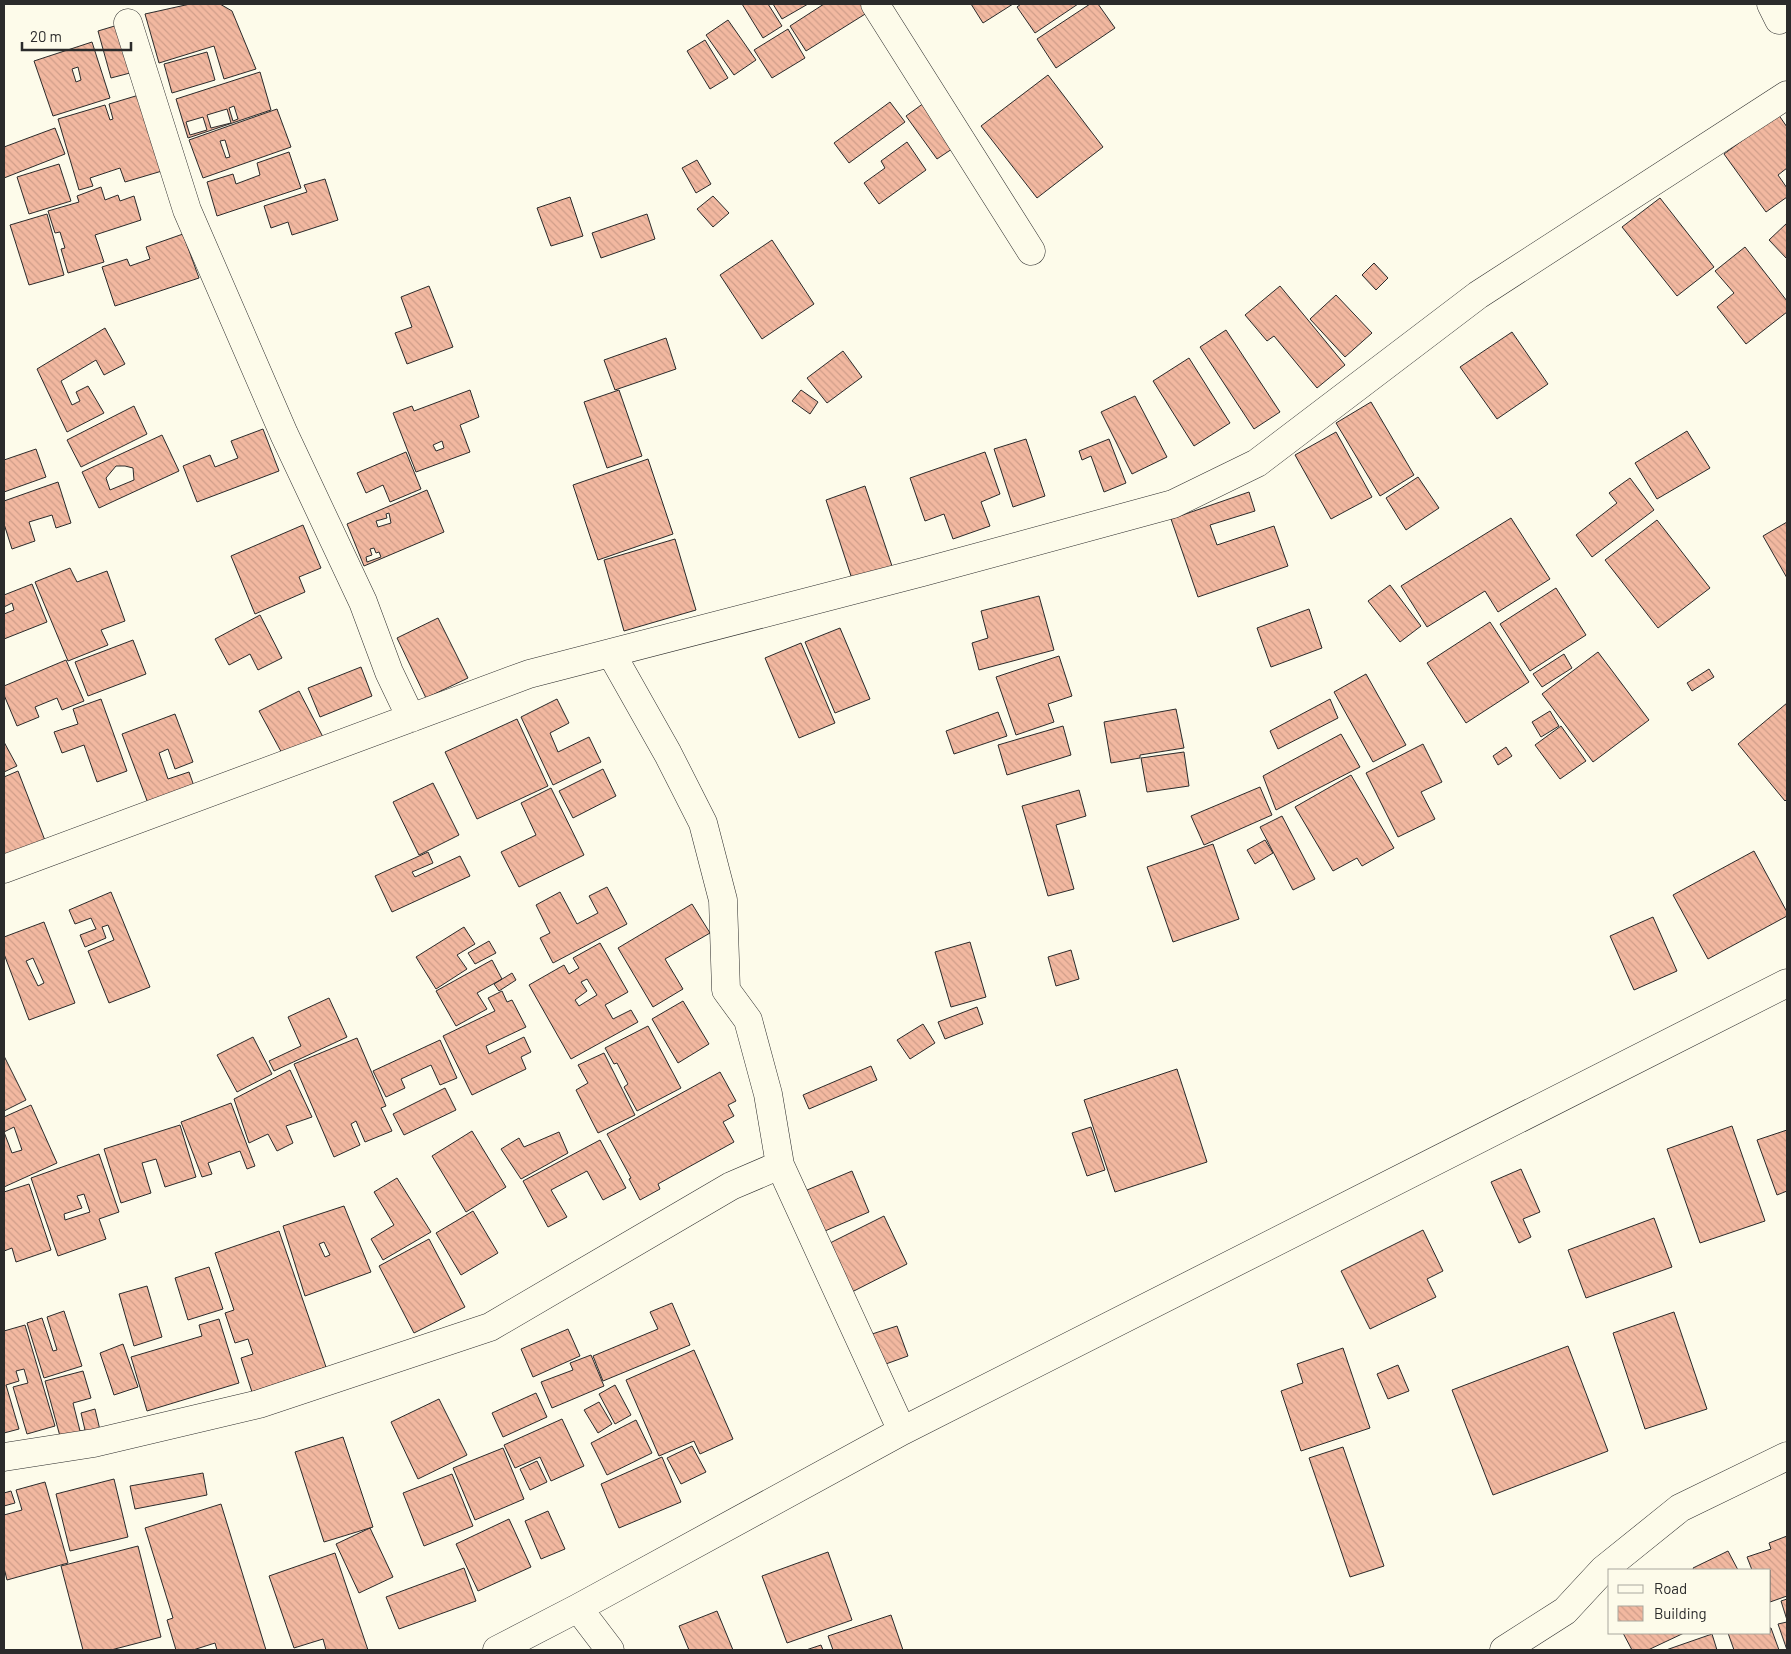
<svg xmlns="http://www.w3.org/2000/svg" width="1791" height="1654" font-family="Barlow,sans-serif">
	<style>
		.building { fill: url(#building-back-hatch); stroke: #2b2b2b; fill-rule: evenodd }
		.lines { fill: none; stroke-linecap: round; stroke-linejoin: round }
		.minor-casing { stroke: #2b2b2b; stroke-width: 29 }
		.minor { stroke: #fdfbea; stroke-width: 28 }
	</style>
	<defs>
		<pattern id="building-back-hatch" width="6" height="6" patternUnits="userSpaceOnUse" patternTransform="scale(1.25)"><rect width="6" height="6" fill="#f2b8a0"/><path d="M-1 5l2 2M0 0l6 6M5-1l2 2" fill="none" stroke="#d09e8a"/></pattern>
	</defs>
	<rect width="100%" height="100%" fill="#fdfbea"/>
	<path class="building" d="M190,4H220L232,11L256,69L224,79L214,46L159,63L145,14Z
		M742,4H768L782,26L763,38Z
		M773,4H808L782,19Z
		M824,4H865L870,11L806,51L790,26Z
		M971,4H1013L983,23Z
		M1021,4H1078L1035,33L1017,7Z
		M1090,4H1098L1115,28L1056,68L1037,39Z
		M728,20L756,60L734,75L706,35Z
		M118,25L130,73L111,78L98,31Z
		M788,29L805,58L772,78L754,50Z
		M705,40L728,78L710,89L687,51Z
		M92,42L110,98L53,116L34,61ZM78,67L81,80L76,82L72,69Z
		M207,52L215,80L172,93L164,64Z
		M260,72L271,110L188,138L176,99ZM234,106L238,119L233,121L229,108ZM227,109L231,123L211,128L207,115ZM203,117L207,130L190,135L186,122Z
		M1048,75L1103,147L1037,198L981,126Z
		M139,95L162,171L125,182L120,168L90,178L93,186L79,190L58,119L105,105L110,120L113,119L109,104Z
		M890,102L905,122L849,163L834,143Z
		M924,103L955,147L937,159L906,116Z
		M277,109L291,147L203,178L189,140ZM225,140L230,157L226,158L220,141Z
		M1778,114L1787,127V168L1778,175L1787,188V197L1766,212L1724,154Z
		M55,128L65,154L4,178V147Z
		M907,142L926,170L879,204L864,183L885,168L881,161Z
		M289,152L301,188L217,216L207,182L233,174L236,184L260,175L257,163Z
		M697,160L711,184L696,193L682,168Z
		M59,164L71,201L29,214L17,177Z
		M325,179L338,220L292,235L288,222L271,228L264,206L307,192L304,185Z
		M101,187L105,200L118,195L120,201L134,196L141,220L95,235L104,262L68,273L61,249L65,248L60,232L55,233L48,211L79,202L77,196Z
		M713,196L729,213L713,227L697,209Z
		M570,197L583,236L551,246L537,208Z
		M1660,198L1714,267L1677,296L1622,227Z
		M47,214L64,275L29,285L10,225Z
		M647,214L655,239L601,258L592,233Z
		M1787,223V259L1769,240Z
		M183,234L199,278L115,306L102,267L127,259L130,266L150,259L146,247Z
		M772,240L814,304L762,339L720,275Z
		M1745,247L1787,301V312L1746,344L1717,307L1734,293L1715,271Z
		M1374,263L1388,278L1376,290L1362,275Z
		M429,286L453,347L407,364L395,333L412,327L401,297Z
		M1280,286L1345,365L1317,388L1274,336L1267,341L1245,315Z
		M1336,295L1372,333L1345,357L1310,319Z
		M105,328L125,364L104,375L96,360L61,381L72,405L80,401L76,392L88,386L104,413L67,432L37,369Z
		M1226,330L1280,412L1254,429L1200,347Z
		M1512,332L1548,384L1497,419L1460,367Z
		M666,338L676,369L615,390L604,360Z
		M843,351L862,377L827,403L807,378Z
		M1189,358L1230,423L1194,446L1153,381Z
		M470,390L479,417L460,425L470,452L416,472L393,413L412,406L414,411ZM442,441L444,448L436,451L433,445Z
		M619,390L642,456L607,468L584,402Z
		M801,390L818,402L810,414L792,401Z
		M1135,396L1167,457L1132,474L1101,412Z
		M1371,402L1414,475L1380,496L1336,423Z
		M134,406L147,434L81,467L67,440Z
		M263,429L279,471L197,502L183,466L210,455L215,467L238,458L231,441Z
		M1687,431L1710,468L1657,499L1635,463Z
		M1336,432L1372,497L1331,519L1295,455Z
		M162,435L179,471L99,508L82,472ZM116,466H125L133,468L134,480L110,490L106,478Z
		M1026,439L1045,496L1013,507L994,449Z
		M1109,439L1126,483L1104,492L1091,456L1082,460L1079,451Z
		M36,449L46,477L4,492V460Z
		M406,452L421,489L390,502L383,485L366,493L357,473Z
		M985,452L1000,494L981,502L990,526L953,539L944,514L925,521L910,478Z
		M648,459L673,534L598,560L573,485Z
		M1418,477L1439,508L1406,530L1386,498Z
		M1630,478L1654,510L1592,557L1576,535L1617,503L1609,493Z
		M58,482L71,523L56,528L52,515L29,522L35,541L12,549L4,524V501Z
		M865,486L892,566L852,579L826,500Z
		M427,490L444,532L364,566L347,524ZM389,513L391,523L378,527L376,521L387,518L386,514ZM374,548L376,553L379,552L381,557L367,562L366,557L372,555L370,549Z
		M1249,492L1255,511L1210,525L1217,545L1274,526L1288,566L1198,597L1171,519Z
		M1511,518L1550,579L1498,612L1485,591L1427,627L1401,586Z
		M1657,520L1710,588L1658,628L1605,560Z
		M1787,522V578L1763,536Z
		M303,525L321,568L299,577L305,592L255,614L231,556Z
		M675,539L696,610L624,631L604,560Z
		M70,568L77,582L107,571L125,621L101,630L108,645L68,661L35,582Z
		M32,584L47,622L4,639V614L14,610L12,603L4,607V595Z
		M1390,585L1421,626L1400,642L1368,601Z
		M1556,588L1586,635L1530,671L1500,624Z
		M1039,596L1054,650L979,670L972,643L988,638L981,611Z
		M1309,609L1322,648L1271,667L1257,628Z
		M260,615L282,658L258,670L250,654L229,665L215,639Z
		M438,618L468,678L426,698L397,638Z
		M1490,622L1529,682L1466,723L1427,663Z
		M840,628L870,699L835,713L805,642Z
		M133,640L146,674L88,696L75,662Z
		M801,643L835,723L799,738L765,658Z
		M1598,652L1649,720L1593,762L1542,694Z
		M1564,654L1572,668L1542,687L1533,674Z
		M1059,656L1072,696L1048,704L1054,722L1016,735L996,677Z
		M66,660L84,701L62,710L57,698L35,707L39,717L17,726L4,695V686Z
		M361,667L372,696L320,717L308,688Z
		M1709,669L1714,677L1692,691L1687,683Z
		M1366,674L1406,745L1373,762L1334,692Z
		M299,691L323,737L284,757L259,711Z
		M101,699L127,771L97,782L84,745L62,753L54,732L78,724L73,709Z
		M557,699L569,723L550,733L558,752L589,737L601,762L553,785L521,717Z
		M1330,699L1338,718L1278,749L1270,731Z
		M1787,703V799L1785,801L1738,744Z
		M1176,709L1184,748L1140,755V758L1111,763L1104,722Z
		M1550,711L1559,726L1541,737L1532,722Z
		M998,712L1007,736L954,754L946,731Z
		M175,714L193,762L175,769L168,749L159,753L168,779L189,772L195,789L149,806L122,734Z
		M517,719L548,786L477,819L445,752Z
		M1063,726L1071,755L1007,775L998,745Z
		M1561,726L1586,761L1560,779L1535,745Z
		M1341,734L1360,767L1276,810L1263,776Z
		M4,742L17,766L4,772Z
		M1423,744L1442,782L1421,792L1435,819L1398,837L1366,773Z
		M1506,747L1512,756L1498,765L1493,756Z
		M1184,752L1189,786L1147,792L1141,758Z
		M603,769L616,796L573,818L559,791Z
		M18,771L46,843L6,859L4,854V777Z
		M1351,775L1394,848L1362,866L1357,858L1333,871L1295,807Z
		M433,783L459,835L419,855L393,802Z
		M1260,787L1272,815L1204,845L1191,816Z
		M551,788L584,855L519,887L501,852L536,835L521,803Z
		M1079,790L1086,816L1056,825L1074,889L1048,896L1022,806Z
		M1282,816L1315,879L1293,890L1260,827Z
		M1265,840L1273,853L1255,864L1247,850Z
		M1213,844L1239,919L1173,942L1147,867Z
		M1754,851L1787,912V916L1708,959L1673,895Z
		M428,852L433,863L412,872L415,877L460,856L470,876L392,912L375,876Z
		M607,887L627,924L553,963L540,938L550,933L536,905L560,892L577,924L598,913L589,896Z
		M111,892L150,987L109,1003L88,951L114,940L108,925L102,927L106,938L85,947L80,935L96,929L91,918L75,924L69,910Z
		M692,904L710,933L665,959L683,989L653,1007L618,948Z
		M1653,917L1677,971L1634,990L1610,936Z
		M44,922L75,1003L29,1020L4,954V937ZM33,958L44,983L38,986L26,961Z
		M464,927L475,944L457,955L467,969L436,989L416,957Z
		M489,941L496,953L475,964L468,953Z
		M970,942L986,997L951,1007L935,952Z
		M600,943L628,992L605,1005L613,1019L631,1010L638,1022L571,1059L529,985L564,965L569,974L579,968L573,958ZM587,979L597,995L579,1006L575,1000L587,991L581,982Z
		M1071,950L1079,979L1056,986L1048,957Z
		M492,960L502,979L477,993L487,1009L456,1026L436,991Z
		M512,973L516,980L499,991L494,984Z
		M502,991L507,1002L512,1000L526,1027L486,1046L489,1054L524,1037L531,1052L521,1057L526,1069L472,1095L443,1036L495,1011L488,998Z
		M329,998L347,1037L274,1071L269,1061L301,1046L288,1017Z
		M683,1001L709,1044L678,1063L652,1019Z
		M977,1007L983,1024L945,1039L938,1022Z
		M923,1024L935,1043L910,1059L897,1040Z
		M648,1026L681,1088L637,1111L624,1087L628,1084L617,1063L614,1064L605,1048Z
		M253,1037L272,1074L237,1092L217,1055Z
		M357,1038L386,1106L381,1108L392,1131L365,1142L356,1121L351,1124L360,1145L334,1157L294,1064Z
		M440,1040L457,1078L440,1085L431,1065L401,1079L405,1088L386,1097L373,1071Z
		M604,1053L635,1115L598,1133L576,1090L588,1083L578,1065Z
		M4,1056L26,1100L4,1111Z
		M871,1066L877,1080L809,1109L803,1095Z
		M1177,1069L1207,1162L1115,1192L1084,1100Z
		M290,1070L312,1117L286,1126L293,1143L277,1151L268,1134L249,1143L234,1099Z
		M720,1072L736,1101L728,1105L734,1116L723,1122L734,1142L658,1184L660,1189L640,1200L629,1179L631,1178L607,1134Z
		M445,1088L456,1110L404,1135L393,1114Z
		M231,1103L255,1166L247,1169L240,1151L208,1163L212,1174L202,1177L181,1122Z
		M31,1105L57,1163L4,1187V1117ZM14,1127L22,1150L12,1153L4,1132Z
		M180,1125L196,1177L165,1187L156,1159L142,1163L151,1193L121,1203L104,1149Z
		M1732,1126L1765,1221L1700,1243L1667,1149Z
		M1091,1127L1105,1170L1087,1176L1072,1133Z
		M1787,1130V1191L1777,1195L1757,1140Z
		M472,1131L506,1187L466,1212L432,1156Z
		M559,1132L568,1153L521,1179L501,1149L519,1138L524,1147Z
		M600,1140L626,1188L603,1200L587,1171L551,1190L567,1217L548,1227L523,1181Z
		M99,1154L119,1212L99,1219L106,1239L58,1256L31,1178ZM84,1194L90,1212L65,1220L64,1214L82,1208L77,1196Z
		M1521,1169L1540,1212L1523,1219L1531,1237L1519,1243L1491,1182Z
		M852,1171L869,1212L818,1234L800,1193Z
		M397,1178L431,1232L383,1260L371,1239L394,1225L374,1192Z
		M29,1184L51,1250L16,1262L12,1248L4,1251V1192Z
		M344,1206L371,1272L305,1296L283,1226ZM324,1242L330,1255L325,1257L319,1244Z
		M473,1211L498,1253L461,1275L436,1233Z
		M884,1216L907,1264L848,1294L824,1246Z
		M1654,1218L1672,1267L1586,1298L1568,1250Z
		M1423,1230L1443,1271L1427,1279L1436,1297L1370,1329L1341,1271Z
		M279,1231L326,1367L252,1392L241,1358L253,1354L248,1339L235,1343L225,1313L234,1310L215,1253Z
		M429,1239L465,1307L414,1333L379,1266Z
		M209,1267L223,1309L188,1320L175,1278Z
		M147,1286L162,1337L134,1346L119,1294Z
		M672,1303L690,1345L603,1381L593,1356L658,1329L650,1312Z
		M64,1311L82,1366L44,1378L27,1323L42,1318L53,1351L57,1350L47,1317Z
		M1674,1312L1707,1409L1645,1429L1613,1333Z
		M219,1319L239,1383L147,1411L131,1357L202,1336L199,1325Z
		M25,1325L55,1426L27,1434L13,1387L28,1383L24,1369L16,1371L19,1381L6,1385L19,1429L4,1433V1331Z
		M897,1326L908,1356L883,1365L872,1334Z
		M568,1329L580,1356L533,1377L521,1349Z
		M123,1344L138,1387L114,1395L100,1353Z
		M1568,1346L1608,1451L1493,1495L1452,1390Z
		M1343,1348L1370,1428L1301,1451L1281,1391L1303,1383L1297,1364Z
		M694,1350L733,1439L700,1454L694,1441L659,1456L626,1380Z
		M591,1355L604,1386L552,1408L541,1382L573,1370L570,1363Z
		M1398,1365L1409,1391L1388,1399L1377,1374Z
		M83,1371L91,1398L73,1403L80,1431L85,1430L81,1413L95,1409L100,1430L61,1440L45,1381Z
		M615,1385L631,1415L615,1424L599,1394Z
		M536,1393L547,1417L503,1437L492,1413Z
		M439,1399L467,1455L418,1479L391,1422Z
		M599,1402L612,1424L598,1433L584,1410Z
		M562,1419L584,1466L551,1481L540,1457L515,1468L504,1445Z
		M636,1420L652,1453L607,1475L591,1443Z
		M343,1437L373,1527L324,1542L295,1452Z
		M692,1446L706,1472L681,1484L667,1458Z
		M1343,1447L1384,1566L1350,1577L1309,1458Z
		M503,1448L524,1499L475,1520L453,1468Z
		M662,1457L681,1502L619,1528L601,1484Z
		M537,1461L547,1482L530,1490L520,1469Z
		M203,1473L207,1495L135,1509L130,1486Z
		M452,1474L473,1526L424,1546L403,1493Z
		M114,1479L128,1537L70,1551L56,1494Z
		M45,1482L68,1563L7,1580L4,1568V1515L22,1510L16,1490Z
		M11,1491L15,1503L4,1506V1493Z
		M221,1504L266,1650H217L215,1643L193,1650H176L167,1620L173,1618L145,1528Z
		M548,1511L565,1549L541,1559L525,1521Z
		M509,1519L531,1567L478,1591L456,1544Z
		M370,1528L393,1577L359,1593L336,1544Z
		M1787,1536V1596L1770,1602V1570H1752L1747,1557L1771,1549L1769,1543Z
		M138,1546L161,1637L111,1650H83L61,1566Z
		M1728,1551L1738,1570H1694L1693,1568Z
		M828,1552L852,1620L787,1643L762,1576Z
		M335,1553L368,1650H326L323,1639L294,1648L269,1576Z
		M464,1568L476,1601L399,1629L386,1597Z
		M1787,1599V1620L1781,1601Z
		M717,1611L733,1650H689L679,1626Z
		M891,1615L903,1650H833L828,1636Z
		M1787,1622V1650L1778,1624Z
		M1770,1628H1771L1779,1650H1734L1728,1633H1770Z
		M1623,1633H1684L1648,1650H1632Z
		M1712,1634L1717,1650H1666Z
		M821,1645L823,1650H806Z"/>
	<g class="lines">
		<defs>
			<path id="minor" d="M875,4L1031,251
				M1771,4L1779,20
				M128,23L187,210L284,434L363,602L389,672L411,718
				M611,653L668,754L703,823L723,900L726,990L748,1020L768,1094L780,1165L902,1431
				M4,869L529,674L923,572L1173,504L1257,463L1478,295L1787,95
				M4,1457L94,1443L259,1404L490,1327L731,1186L780,1165
				M578,1608L610,1650
				M497,1650L578,1608L902,1431L1787,983
				M1504,1650L1565,1611L1603,1570L1680,1508L1787,1456"/>
		</defs>
		<use href="#minor" class="minor-casing"/>
		<use href="#minor" class="minor"/>
	</g>
	<rect width="1791" height="1654" fill="none" stroke="#2b2b2b" stroke-width="10"/>
	<rect x="1608" y="1569" width="162" height="65" fill="#fdfbea" stroke="#a9a89e"/>
	<rect x="1618" y="1585" width="25" height="8" fill="#fdfbea" stroke="#a9a89e"/>
	<text x="1654" y="1594" font-size="15" fill="#2b2b2b">Road</text>
	<rect x="1618" y="1606" width="25" height="15" fill="url(#building-back-hatch)" stroke="#a9a89e"/>
	<text x="1654" y="1619" font-size="15" fill="#2b2b2b">Building</text>
	<path d="M22 42v8h109v-8" fill="none" stroke="#2b2b2b" stroke-width="2.5"/>
	<text x="30" y="42" font-size="15" fill="#2b2b2b" stroke="#fdfbea" stroke-width="4" paint-order="stroke">20 m</text>
</svg>
